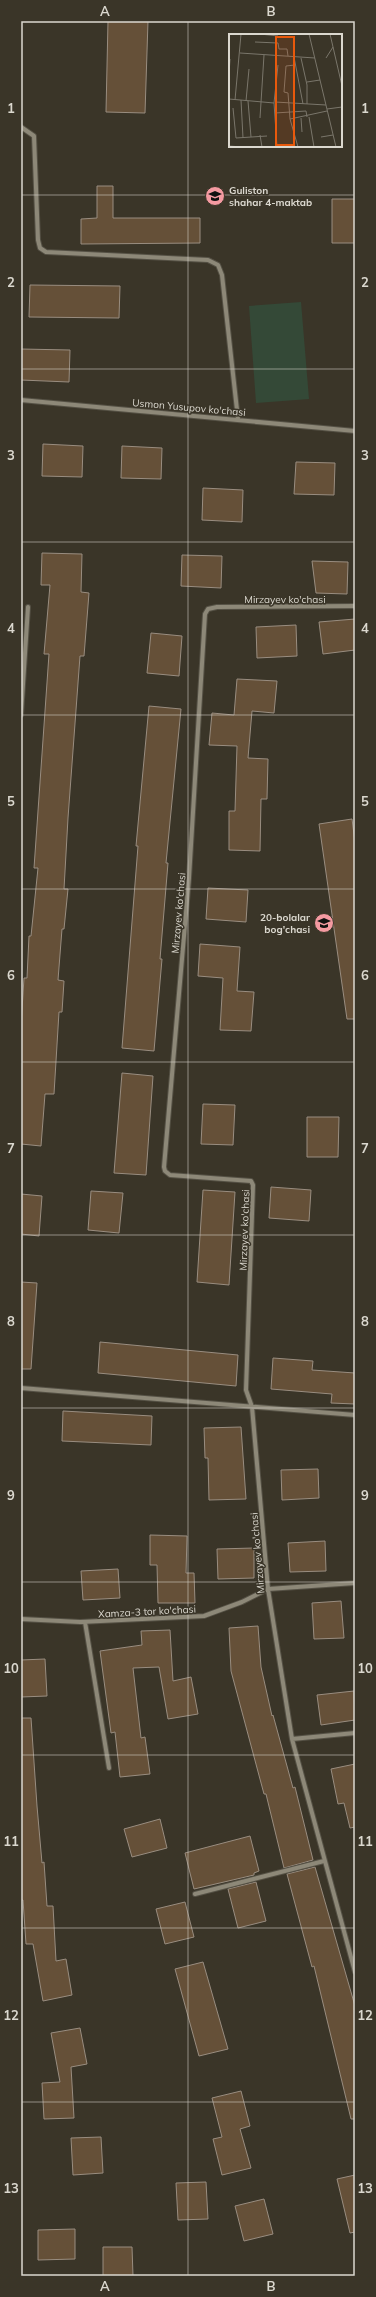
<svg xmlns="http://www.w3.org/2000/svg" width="376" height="2297" font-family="Mulish,sans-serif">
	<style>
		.park { fill: #344937 }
		.building { fill: #655038; stroke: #998d80 }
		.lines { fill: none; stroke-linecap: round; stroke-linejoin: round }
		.street-casing { stroke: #555145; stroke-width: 6 }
		.street { stroke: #8d8878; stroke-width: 4 }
		.grid { fill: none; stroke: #dbd8cf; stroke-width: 1; stroke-opacity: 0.55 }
		.labels { text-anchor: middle; stroke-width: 3; stroke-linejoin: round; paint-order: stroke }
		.poi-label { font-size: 10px; font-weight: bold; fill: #dbd8cf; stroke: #3a3528; text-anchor: start }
		.street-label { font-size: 10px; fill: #dbd8cf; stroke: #3a3528 }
		.inset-road { fill: none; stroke: #7a766b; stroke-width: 1 }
		.view { fill: #e8590c; fill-opacity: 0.15; stroke: #e8590c; stroke-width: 2 }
		.inset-edge { fill: none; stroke: #dbd8cf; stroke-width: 2 }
		.neatline { fill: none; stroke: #dbd8cf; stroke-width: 1.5 }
		.grid-label { font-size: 13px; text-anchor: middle; font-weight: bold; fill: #dbd8cf }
	</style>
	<rect width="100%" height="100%" fill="#3a3528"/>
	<path class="park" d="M301,302L309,399L256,403L249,306Z"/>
	<path class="building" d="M108,21H148L145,113L106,112Z
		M97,186H113V218H200V243L81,244V219L97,218Z
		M332,199H355V243H332Z
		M30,285L120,286L119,318L29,317Z
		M21,349L70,350L69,382L21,380Z
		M43,444L83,446L82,477L42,476Z
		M122,446L162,448L161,479L121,478Z
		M296,462L335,463L334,495L294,494Z
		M203,488L243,490L242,522L202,520Z
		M42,553L82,554L81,592L89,593L84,656H80L68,818L64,889H68L64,929H62L58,980L64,981L62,1012H59L54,1094H45L41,1146L21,1144V1025L24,978H27L29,936H31L38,868H34L49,654H44L50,585H41Z
		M182,555L222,556L221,588L181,586Z
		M312,561L348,562L347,594L316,593Z
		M355,619V650L323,654L319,622Z
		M296,625L297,656L257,658L256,627Z
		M151,633L182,636L179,676L147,673Z
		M237,679L277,681L274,713L252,711L248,758L268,759L267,799H261L260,851L229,850V811H235L237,746L209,745L212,713L234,715Z
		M149,706L181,709L166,863H168L160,959H162L154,1051L122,1048L138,846H136Z
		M352,819L355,842V1019H347L319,824Z
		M208,888L248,890L246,922L206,919Z
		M200,944L240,947L237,991L254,992L251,1031L220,1030L223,978L198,976Z
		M122,1073L153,1076L146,1175L114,1173Z
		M203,1104L235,1105L233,1145L201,1144Z
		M307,1117H339L338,1157H307Z
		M271,1187L311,1190L309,1221L269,1218Z
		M203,1190L235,1192L229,1285L197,1282Z
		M91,1191L123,1193L119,1233L88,1230Z
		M21,1194L42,1196L39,1236L21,1234Z
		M21,1282L37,1283L31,1369H21Z
		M100,1342L238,1355L236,1386L98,1373Z
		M273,1358L313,1361L312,1370L355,1373V1404L331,1403L332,1394L271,1389Z
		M63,1411L152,1416L151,1445L62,1441Z
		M241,1427L246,1499L209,1500L208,1458H205L204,1428Z
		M318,1469L319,1498L282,1500L281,1470Z
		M150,1535L187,1536L186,1573H194L195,1603H158L157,1565H150Z
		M325,1541L326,1571L290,1572L288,1543Z
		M254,1548V1578L218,1579L217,1549Z
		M118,1569L120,1598L83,1600L81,1571Z
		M341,1601L344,1638L314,1639L312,1603Z
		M258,1626L261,1667L272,1716L273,1715L293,1788L295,1787L313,1860L284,1868L266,1794H264L231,1671L229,1628Z
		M170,1630L173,1681L191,1677L198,1714L168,1719L159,1667L133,1668L141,1738L145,1737L150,1774L120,1777L115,1732L111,1733L100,1651L142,1645L141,1631Z
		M45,1659L47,1696L21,1697V1660Z
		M354,1691L355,1720L321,1725L317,1695Z
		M21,1718H31L37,1806L42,1863L44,1862L47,1906H53L56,1961L66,1959L72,1995L43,2001L33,1944H26L23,1900H21Z
		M355,1764V1827L350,1828L344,1803L338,1804L331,1769Z
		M160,1819L167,1848L132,1857L124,1829Z
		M250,1836L259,1871L254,1873V1875L194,1889L185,1853Z
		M315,1867L355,2006V2119H351L314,1966L312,1967L287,1874Z
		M256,1882L266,1921L238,1928L228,1889Z
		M185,1902L194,1937L165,1944L156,1909Z
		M203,1962L228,2049L199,2056L175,1969Z
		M80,2028L87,2064L71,2067L74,2118L44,2119L42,2083L60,2082L51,2033Z
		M241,2091L250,2126L240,2129L251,2168L222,2175L213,2139L222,2137L212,2098Z
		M101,2137L103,2173L73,2175L71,2138Z
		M355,2175V2232L350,2233L337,2179Z
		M206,2182L208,2219L178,2220L176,2183Z
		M264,2199L273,2234L244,2241L235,2206Z
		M75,2229V2259L38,2260V2230Z
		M103,2247H132L133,2276H103Z"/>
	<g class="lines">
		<defs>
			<path id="street" d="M21,127L34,136L38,240L40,248L46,252L208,260L218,265L222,275L238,419
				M21,400L355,431
				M355,606L217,607L208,609L205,614L189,878L164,1167L165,1171L170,1175L251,1181L253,1185L246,1390L252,1407L268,1589L292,1739L355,1972
				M21,715L28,607
				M21,1388L355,1415
				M21,1619L80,1622L204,1616L242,1602L268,1589L355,1583
				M85,1622L109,1768
				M292,1739L355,1733
				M195,1894L324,1861"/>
		</defs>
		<use href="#street" class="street-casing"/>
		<use href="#street" class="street"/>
	</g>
	<path class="grid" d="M188,21V2276M21,195H355M21,369H355M21,542H355M21,715H355M21,889H355M21,1062H355M21,1235H355M21,1408H355M21,1582H355M21,1755H355M21,1928H355M21,2102H355"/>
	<defs>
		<symbol id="school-disc" viewBox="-11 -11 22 22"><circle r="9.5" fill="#f49aa1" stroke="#3a3528"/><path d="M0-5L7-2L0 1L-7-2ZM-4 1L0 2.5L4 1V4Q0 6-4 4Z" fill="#111"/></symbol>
	</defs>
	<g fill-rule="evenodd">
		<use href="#school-disc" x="204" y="185" width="22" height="22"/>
		<use href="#school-disc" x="313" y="912" width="22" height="22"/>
	</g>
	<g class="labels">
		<g class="poi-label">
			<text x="229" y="194">Guliston<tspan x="229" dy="12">shahar 4-maktab</tspan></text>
			<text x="310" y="921" text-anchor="end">20-bolalar<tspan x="310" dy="12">bog'chasi</tspan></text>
		</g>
		<g class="street-label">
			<text transform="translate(189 407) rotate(5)" y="4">Usmon Yusupov ko'chasi</text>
			<text x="285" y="603">Mirzayev ko'chasi</text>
			<text transform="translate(178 913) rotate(-85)" y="4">Mirzayev ko'chasi</text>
			<text transform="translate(244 1230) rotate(-88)" y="4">Mirzayev ko'chasi</text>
			<text transform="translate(257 1553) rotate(-95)" y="4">Mirzayev ko'chasi</text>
			<text transform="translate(147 1611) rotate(-3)" y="4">Xamza-3 tor ko'chasi</text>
		</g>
	</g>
	<g transform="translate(229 34)">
		<rect width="113" height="113" fill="#3a3528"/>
		<path class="inset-road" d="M31,0L49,2M80,0L107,113M101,0L113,52M26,8L49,9L50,15H58L59,22M11,19L86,24M65,23L74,70M72,24L78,51V70M97,24L104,13M66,31L57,32L55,58L59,59L61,85L69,113M0,40L1,25M78,48L91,46M0,65L45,69M6,66L12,0M12,66L14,104M17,67L20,35M19,67L22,103M46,68L97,71M4,74L7,104L38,102M98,75L113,73M46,79L77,77L78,83M80,83L85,113M31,84L35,21M72,84L73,98M61,85L98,77M31,101L33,113M92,103L104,101M0,112L13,113M48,113L45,69L49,31"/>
		<path class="view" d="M47,3H65V111H47Z"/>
		<rect width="113" height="113" class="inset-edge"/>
	</g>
	<rect width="376" height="2297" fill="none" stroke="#3a3528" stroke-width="44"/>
	<rect x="22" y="22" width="332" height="2253" class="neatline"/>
	<g class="grid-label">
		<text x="105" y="16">A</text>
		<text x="271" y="16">B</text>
		<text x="11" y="113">1</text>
		<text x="365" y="113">1</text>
		<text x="11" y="287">2</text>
		<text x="365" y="287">2</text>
		<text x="11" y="460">3</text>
		<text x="365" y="460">3</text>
		<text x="11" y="633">4</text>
		<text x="365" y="633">4</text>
		<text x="11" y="806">5</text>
		<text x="365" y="806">5</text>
		<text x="11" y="980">6</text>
		<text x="365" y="980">6</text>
		<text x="11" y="1153">7</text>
		<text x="365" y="1153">7</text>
		<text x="11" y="1326">8</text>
		<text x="365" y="1326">8</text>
		<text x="11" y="1500">9</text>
		<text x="365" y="1500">9</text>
		<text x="11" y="1673">10</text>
		<text x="365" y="1673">10</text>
		<text x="11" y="1846">11</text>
		<text x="365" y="1846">11</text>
		<text x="11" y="2020">12</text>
		<text x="365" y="2020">12</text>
		<text x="11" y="2193">13</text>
		<text x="365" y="2193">13</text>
		<text x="105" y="2291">A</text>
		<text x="271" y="2291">B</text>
	</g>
</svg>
